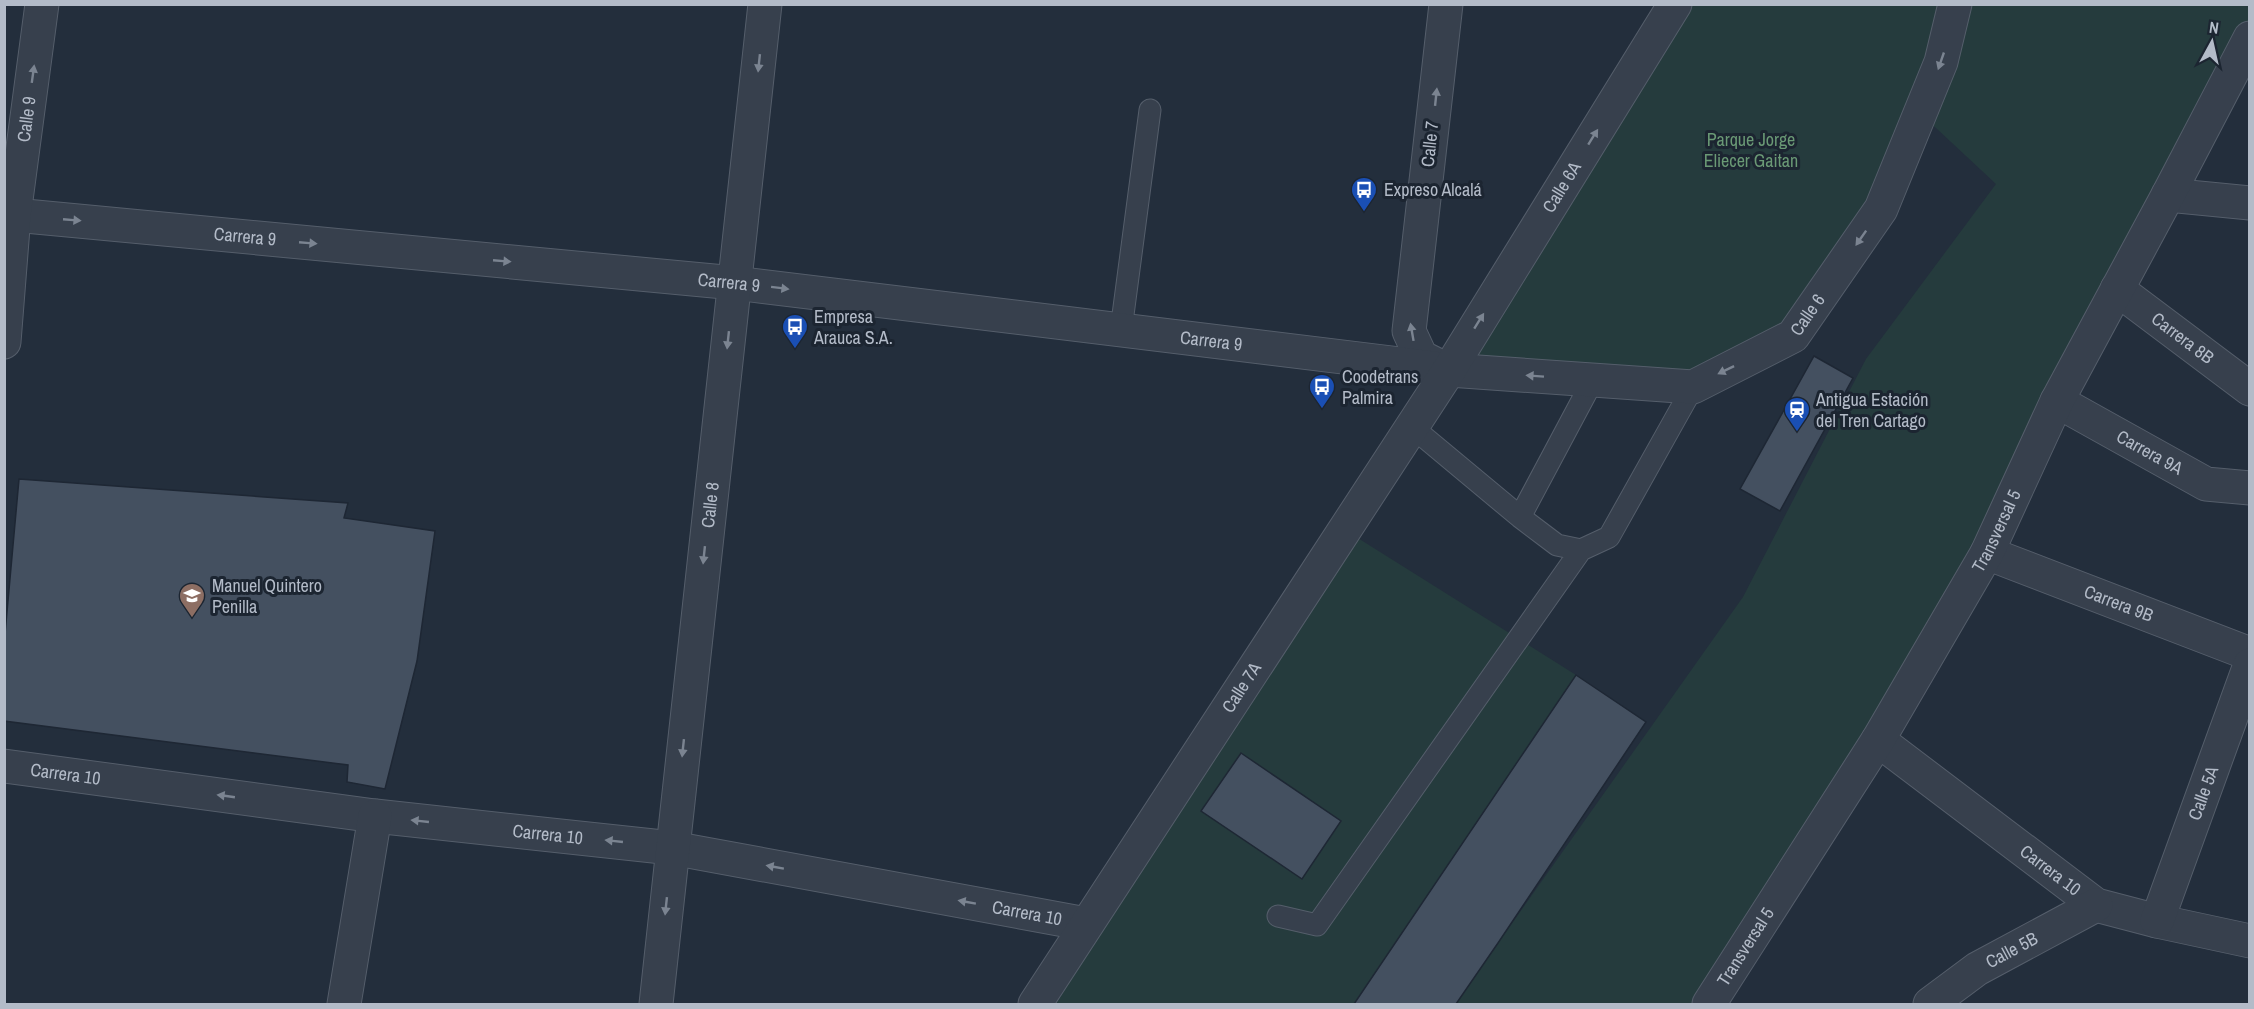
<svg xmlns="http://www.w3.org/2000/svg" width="2254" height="1009" font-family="'Archivo Narrow',sans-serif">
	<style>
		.green { fill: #253b3d }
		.building { fill: #445060; stroke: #1e2734; stroke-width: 1.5 }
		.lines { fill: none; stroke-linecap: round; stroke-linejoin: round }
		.lane-casing { stroke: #555e6b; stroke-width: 23 }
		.street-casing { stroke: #555e6b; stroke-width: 35 }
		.lane { stroke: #37404d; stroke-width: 21 }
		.street { stroke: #37404d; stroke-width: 33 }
		.oneway { fill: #7b8491 }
		.labels { text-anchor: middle; stroke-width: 6; stroke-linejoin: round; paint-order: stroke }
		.street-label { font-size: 18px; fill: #b3bbc8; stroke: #1c2531 }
		.park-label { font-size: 18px; fill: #6a9975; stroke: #1c2531 }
		.poi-label { font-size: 18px; fill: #b3bbc8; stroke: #1c2531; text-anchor: start }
	</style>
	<rect width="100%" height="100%" fill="#232e3c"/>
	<path class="green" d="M1675,5H2249V38L1987,553L1709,1004H1456L1498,943L1743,597L1866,359L1996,184L1921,114L1793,336L1693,387L1449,370Z
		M1345,530L1576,675L1354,1004H1056Z"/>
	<path class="building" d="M1814,356L1853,378L1780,511L1740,489Z
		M19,479L348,503L344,518L435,531L417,661L385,789L347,782L348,765L4,721V645Z
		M1576,675L1646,722L1498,943L1456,1004H1354Z
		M1241,753L1341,821L1302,879L1201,811Z"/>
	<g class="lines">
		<defs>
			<path id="lane" d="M1121,330L1150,110
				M1412,427L1520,517L1557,545L1581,550L1609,537L1693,387
				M1520,517L1593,380
				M1278,916L1317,925L1581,550"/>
			<g id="street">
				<path d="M1446,4L1409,331L1421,357L1447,370"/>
				<path d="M2168,195L2250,203"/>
				<path id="s1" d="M4,214L735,283L1449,370L1693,387L1793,336L1881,209L1941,62L1955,4"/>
				<path id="s2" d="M2117,289L2250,389"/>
				<path id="s3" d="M4,342L14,215L42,4"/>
				<path id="s4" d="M2057,401L2206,484L2250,488"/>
				<path id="s5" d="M1987,553L2250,654"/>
				<path id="s6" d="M1878,740L2096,905L2157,921L2250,941"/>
				<path id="s7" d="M4,766L375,816L672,848L1086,924"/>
				<path id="s8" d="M2157,921L2250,665"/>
				<path d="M344,1004L375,816"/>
				<path id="s9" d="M656,1004L765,4"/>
				<path id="s10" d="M1035,1004L1449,370L1675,4"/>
				<path id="s11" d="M1709,1004L1878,740L1987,553L2057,401L2168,195L2250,38"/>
				<path id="s12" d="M1930,1004L1977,969L2096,905"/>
			</g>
		</defs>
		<use href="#lane" class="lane-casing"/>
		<use href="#street" class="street-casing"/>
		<use href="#lane" class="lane"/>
		<use href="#street" class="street"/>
	</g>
	<defs><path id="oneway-solid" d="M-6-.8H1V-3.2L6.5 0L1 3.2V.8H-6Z" transform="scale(1.5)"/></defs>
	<g class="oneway">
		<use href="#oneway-solid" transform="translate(1941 61) rotate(109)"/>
		<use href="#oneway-solid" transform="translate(759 63) rotate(96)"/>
		<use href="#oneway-solid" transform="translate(33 74) rotate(-82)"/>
		<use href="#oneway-solid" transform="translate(1436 97) rotate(-84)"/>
		<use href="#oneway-solid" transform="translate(1593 137) rotate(-58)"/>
		<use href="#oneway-solid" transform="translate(72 220) rotate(5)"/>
		<use href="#oneway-solid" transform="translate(1861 238) rotate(125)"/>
		<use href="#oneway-solid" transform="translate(308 243) rotate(5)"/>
		<use href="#oneway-solid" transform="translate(502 261) rotate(5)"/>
		<use href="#oneway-solid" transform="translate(780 288) rotate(7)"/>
		<use href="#oneway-solid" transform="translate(1479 321) rotate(-58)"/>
		<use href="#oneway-solid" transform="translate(1412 332) rotate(-100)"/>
		<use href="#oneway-solid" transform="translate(728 340) rotate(96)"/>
		<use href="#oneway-solid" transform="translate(1726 370) rotate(154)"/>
		<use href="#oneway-solid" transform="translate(1535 376) rotate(-176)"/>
		<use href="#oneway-solid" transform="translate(704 555) rotate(96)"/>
		<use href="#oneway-solid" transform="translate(683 748) rotate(96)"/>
		<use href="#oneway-solid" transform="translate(226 796) rotate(-172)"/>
		<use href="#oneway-solid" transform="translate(420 821) rotate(-174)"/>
		<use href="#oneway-solid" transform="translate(614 841) rotate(-174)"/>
		<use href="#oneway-solid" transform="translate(775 867) rotate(-170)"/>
		<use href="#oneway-solid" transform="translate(967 902) rotate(-170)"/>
		<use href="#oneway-solid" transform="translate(666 906) rotate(96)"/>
	</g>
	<defs>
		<symbol id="bus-pin" viewBox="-11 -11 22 30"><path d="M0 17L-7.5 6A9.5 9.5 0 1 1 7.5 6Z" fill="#1a4fb4" stroke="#1c2531"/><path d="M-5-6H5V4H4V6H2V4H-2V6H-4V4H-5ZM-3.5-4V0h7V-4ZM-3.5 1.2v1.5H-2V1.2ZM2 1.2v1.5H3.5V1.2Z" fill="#fff"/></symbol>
		<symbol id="station-pin" viewBox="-11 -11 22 30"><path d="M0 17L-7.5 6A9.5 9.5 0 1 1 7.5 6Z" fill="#1a4fb4" stroke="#1c2531"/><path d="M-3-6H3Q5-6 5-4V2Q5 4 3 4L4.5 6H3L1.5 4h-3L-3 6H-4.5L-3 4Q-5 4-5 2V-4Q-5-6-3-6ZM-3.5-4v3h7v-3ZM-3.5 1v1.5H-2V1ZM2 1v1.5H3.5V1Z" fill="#fff"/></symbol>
		<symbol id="university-pin" viewBox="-11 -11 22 30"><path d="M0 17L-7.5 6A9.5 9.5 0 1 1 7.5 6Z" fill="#8d6e63" stroke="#1c2531"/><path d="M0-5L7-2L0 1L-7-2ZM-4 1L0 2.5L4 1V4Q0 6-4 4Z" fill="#fff"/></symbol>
	</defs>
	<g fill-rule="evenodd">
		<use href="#bus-pin" x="1349" y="175" width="30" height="40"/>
		<use href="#bus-pin" x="780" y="312" width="30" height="40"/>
		<use href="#bus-pin" x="1307" y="372" width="30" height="40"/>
		<use href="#station-pin" x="1782" y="395" width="30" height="40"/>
		<use href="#university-pin" x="177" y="581" width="30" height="40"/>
	</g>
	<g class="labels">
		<g class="street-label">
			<text dy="6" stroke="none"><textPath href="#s3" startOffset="224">Calle 9</textPath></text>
			<text transform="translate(1430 144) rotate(-84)" y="6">Calle 7</text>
			<text dy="6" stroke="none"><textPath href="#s10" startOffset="972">Calle 6A</textPath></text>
			<text dy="6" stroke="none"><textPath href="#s1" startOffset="242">Carrera 9</textPath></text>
			<text dy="6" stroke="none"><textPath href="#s1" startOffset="728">Carrera 9</textPath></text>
			<text dy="6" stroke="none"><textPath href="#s1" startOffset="1836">Calle 6</textPath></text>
			<text dy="6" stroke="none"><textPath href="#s2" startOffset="82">Carrera 8B</textPath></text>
			<text dy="6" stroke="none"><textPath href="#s1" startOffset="1214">Carrera 9</textPath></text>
			<text dy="6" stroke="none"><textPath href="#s4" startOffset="106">Carrera 9A</textPath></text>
			<text dy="6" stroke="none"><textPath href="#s9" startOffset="502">Calle 8</textPath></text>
			<text dy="6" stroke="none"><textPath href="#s11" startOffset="554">Transversal 5</textPath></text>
			<text dy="6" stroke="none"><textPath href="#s5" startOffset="141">Carrera 9B</textPath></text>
			<text dy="6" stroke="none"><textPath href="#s10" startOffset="378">Calle 7A</textPath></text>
			<text dy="6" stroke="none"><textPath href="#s7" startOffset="62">Carrera 10</textPath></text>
			<text dy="6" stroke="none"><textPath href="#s8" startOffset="136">Calle 5A</textPath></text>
			<text dy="6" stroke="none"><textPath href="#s7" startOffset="548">Carrera 10</textPath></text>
			<text dy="6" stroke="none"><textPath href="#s6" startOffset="216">Carrera 10</textPath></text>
			<text dy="6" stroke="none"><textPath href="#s7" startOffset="1034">Carrera 10</textPath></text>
			<text dy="6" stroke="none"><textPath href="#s11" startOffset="68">Transversal 5</textPath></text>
			<text dy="6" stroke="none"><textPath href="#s12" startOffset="98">Calle 5B</textPath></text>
		</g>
		<g class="park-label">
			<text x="1751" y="146">Parque Jorge<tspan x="1751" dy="21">Eliecer Gaitan</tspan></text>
		</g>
		<g class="poi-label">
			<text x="1384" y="196">Expreso Alcalá</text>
			<text x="814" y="323">Empresa<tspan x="814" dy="21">Arauca S.A.</tspan></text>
			<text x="1342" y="383">Coodetrans<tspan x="1342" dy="21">Palmira</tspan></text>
			<text x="1816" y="406">Antigua Estación<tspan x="1816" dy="21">del Tren Cartago</tspan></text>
			<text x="212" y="592">Manuel Quintero<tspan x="212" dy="21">Penilla</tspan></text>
		</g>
	</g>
	<rect width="2254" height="1009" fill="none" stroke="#b3bbc8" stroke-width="12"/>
	<g transform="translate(2212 42) rotate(8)" stroke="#1c2531" stroke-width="4.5" paint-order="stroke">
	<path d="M0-4.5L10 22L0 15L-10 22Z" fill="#b3bbc8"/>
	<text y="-9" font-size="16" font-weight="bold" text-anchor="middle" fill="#b3bbc8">N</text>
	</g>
</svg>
